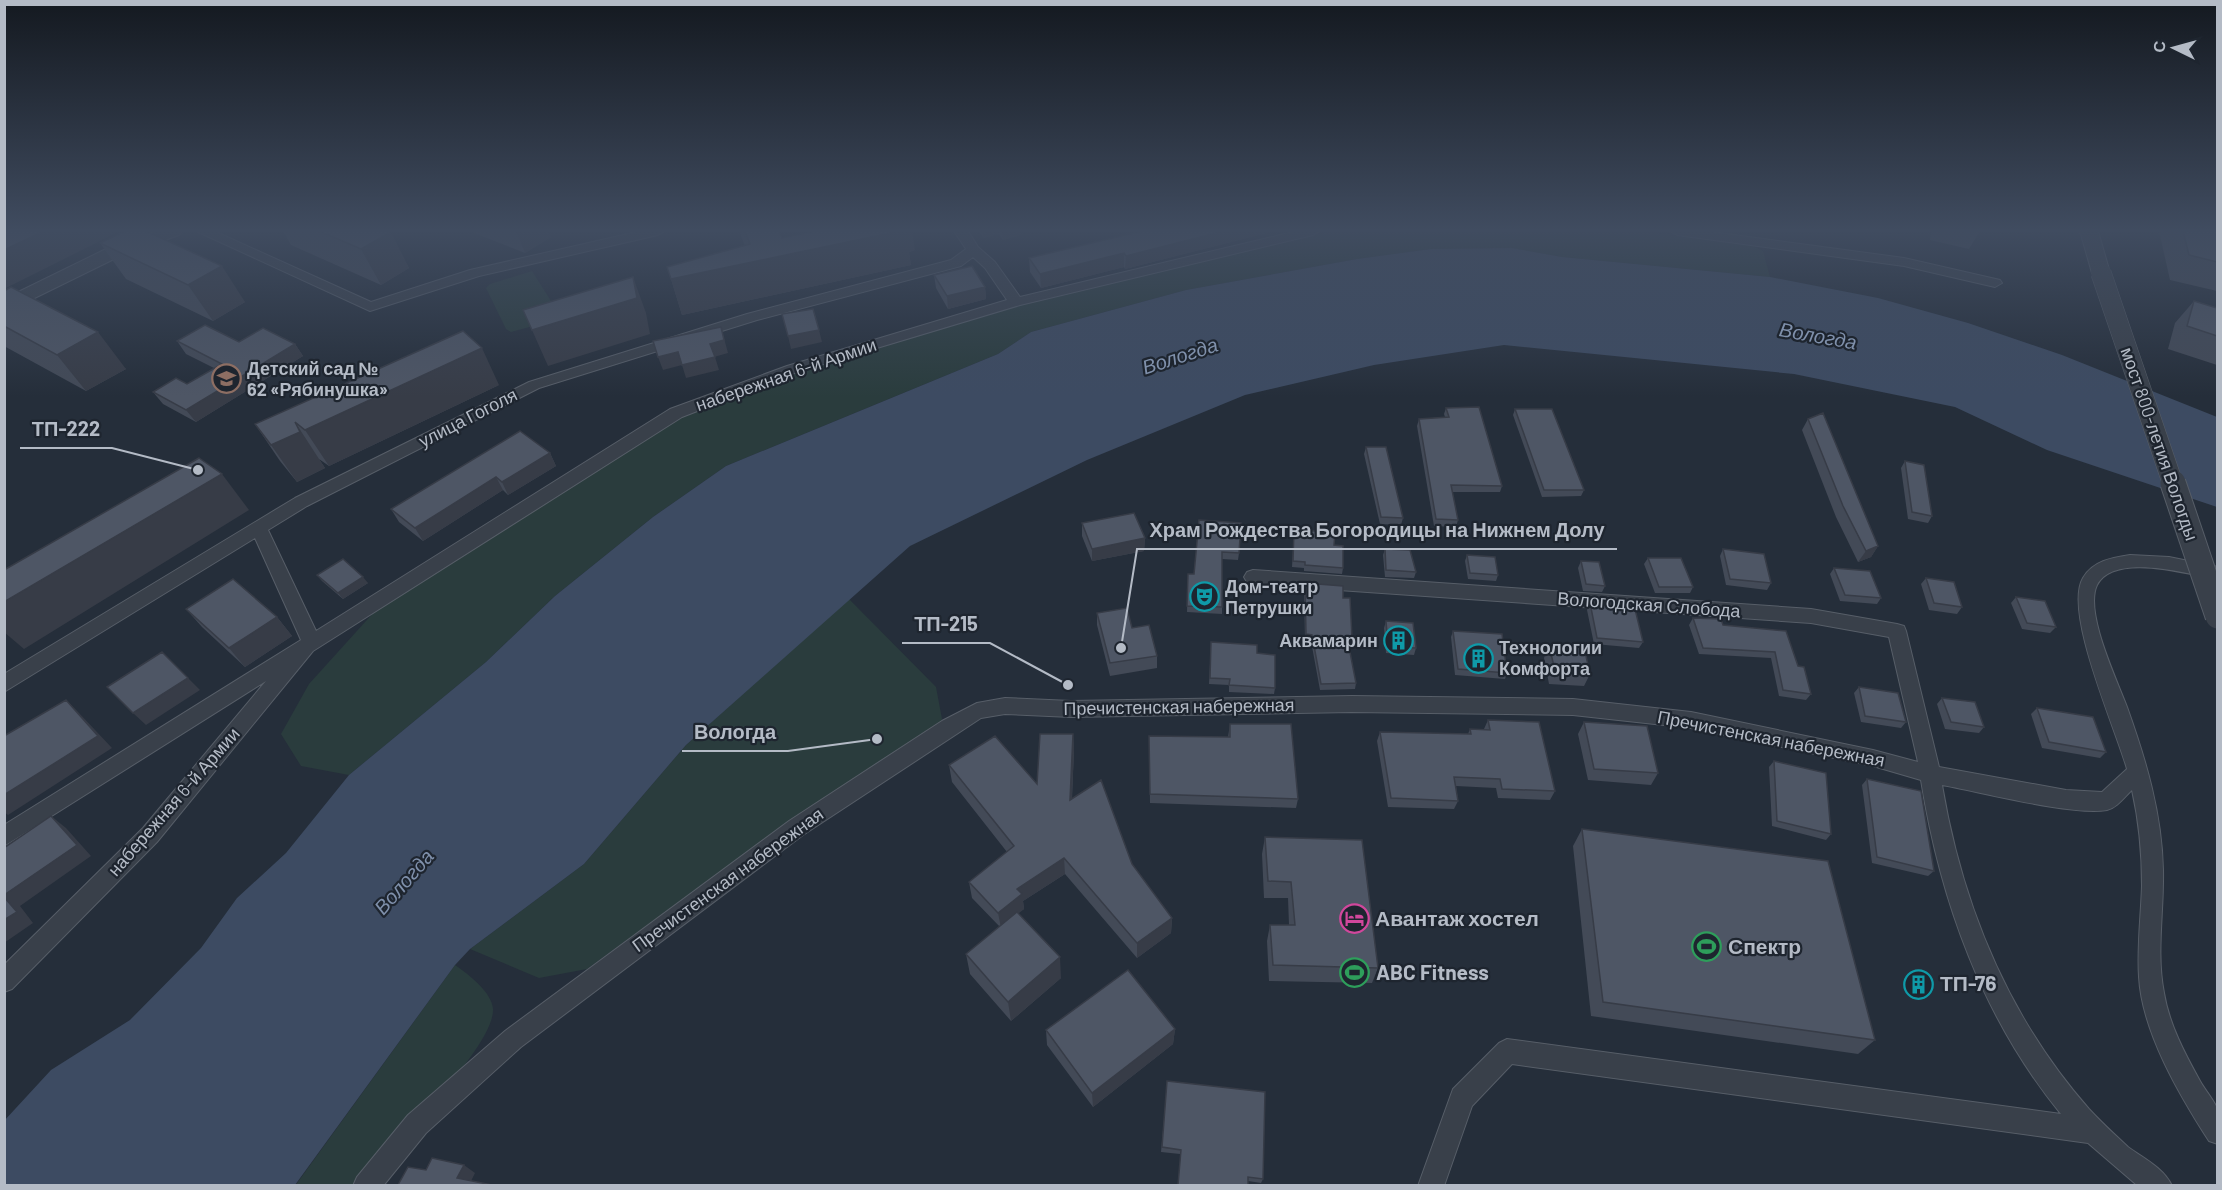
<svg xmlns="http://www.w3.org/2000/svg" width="2222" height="1190" font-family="Barlow,sans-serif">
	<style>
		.green { fill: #2a3c3d }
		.water { fill: #3d4b62 }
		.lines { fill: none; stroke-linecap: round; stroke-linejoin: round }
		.minor-casing { stroke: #575e68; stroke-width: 2 }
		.tertiary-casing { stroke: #575e68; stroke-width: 2 }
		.minor { fill: #39404a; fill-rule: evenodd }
		.tertiary { fill: #39404a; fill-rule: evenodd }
		.tertiary-bridge-far1-casing { stroke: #575e68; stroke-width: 21; stroke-linecap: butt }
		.tertiary-bridge-casing { stroke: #575e68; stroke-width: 27; stroke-linecap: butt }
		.tertiary-bridge-far1 { stroke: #39404a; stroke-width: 20 }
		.tertiary-bridge { stroke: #39404a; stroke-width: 25 }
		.wall { fill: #434a57 }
		.shaded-wall { fill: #373c47 }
		.building { fill: #4e5665; stroke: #373c47; stroke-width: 1.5 }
		.labels { text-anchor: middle; stroke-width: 4.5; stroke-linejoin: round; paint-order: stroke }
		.poi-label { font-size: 18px; font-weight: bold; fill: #b4bbc6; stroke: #1e252f; text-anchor: start }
		.street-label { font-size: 18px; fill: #b4bbc6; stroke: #1e252f }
		.water-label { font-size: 20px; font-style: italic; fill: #7f90ab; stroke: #1e252f }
		.near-poi-label { font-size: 21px; font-weight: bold; fill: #b4bbc6; stroke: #1e252f; text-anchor: start }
		.leader { fill: none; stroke: #b4bbc6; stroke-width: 2 }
		.callout-dot { fill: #b4bbc6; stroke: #1e252f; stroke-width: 2 }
		.callout-label { font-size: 20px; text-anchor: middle; font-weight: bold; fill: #b4bbc6; stroke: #1e252f; stroke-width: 4.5; stroke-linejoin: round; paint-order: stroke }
	</style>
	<rect width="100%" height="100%" fill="#252e3a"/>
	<path class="green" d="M1332,231H1637L1752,246L1763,251L1770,277L1562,257L1512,248L1431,249L1357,259L1186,290L1031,332L998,354L726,466L653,517L555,596L486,662L349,775L301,766L281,734L309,684L375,611L681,418L797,373L1019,305Z
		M532,271L558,312L552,321L511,332L506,329L486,288L490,284Z
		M849,599L936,687L942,719L938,730L790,821L587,969L539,978L470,949L584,864L686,745Z
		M455,965C468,974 492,992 493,1009C495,1048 384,1154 355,1185L295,1186Z"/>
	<path class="water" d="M1512,248L1562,257L1770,277L1878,298L1968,323L2062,355L2217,417V507L2047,450L1955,407L1794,374L1504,345L1374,365L1245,395L1087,460L910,546L686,745L584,864L470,949L455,965L295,1185H5L4,1121L51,1070L130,1020L201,948L237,898L286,853L349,775L486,662L555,596L653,517L726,466L998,354L1031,332L1186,290L1357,259L1431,249Z"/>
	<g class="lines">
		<defs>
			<path id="minor" d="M196,231H214L371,302L470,270L641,231H665L658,235L479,276L370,311Z
				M954,231H968L978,247L995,262L1020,297L1297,231H1320L1313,235L1020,305L797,372L682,417L313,651L157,842L12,989L4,992V965L143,828L266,681L4,846V825L301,640L255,538L4,692V674L295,498L529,382L747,314L951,260L966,249ZM973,257L985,268L1007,300L787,366L670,409L316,631L268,530L307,506L539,388L757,320L961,266Z
				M1670,231H1705L1904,258L2000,280L2002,283L1995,287L1904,266L1677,235Z
				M2130,555L2169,557L2218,567V580C2190,574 2114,552 2097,585C2084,612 2117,680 2127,707C2146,760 2162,814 2163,870C2164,911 2156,953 2164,993C2169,1024 2185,1054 2200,1081C2205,1090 2213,1099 2217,1108C2220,1118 2218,1134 2218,1144L2209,1141C2180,1096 2142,1032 2139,977C2137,947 2141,916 2142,886C2142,853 2139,821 2132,790C2125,796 2117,808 2107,810C2072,816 1981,792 1942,785C1962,904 2008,1017 2089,1109C2101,1122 2115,1135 2128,1147C2143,1158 2164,1168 2172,1186H2138L2088,1143L1512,1064L1472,1106L1444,1186H1418L1453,1089L1499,1043L1507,1039L2061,1114C1983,1019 1940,900 1921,780L1873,766L1691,728L1573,715L1352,712L1071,717L1005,714L981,718L803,835L521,1047L426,1133L383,1186H353L357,1177L408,1115L505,1031L789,821L942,721L977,703L1005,698L1071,701L1352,696L1573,699L1691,712L1873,750L1918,762L1889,637L1811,623L1253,584L1247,582L1244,577L1247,572L1253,570L1811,609L1897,624L1904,626L1906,631L1939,767L2066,790L2102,792L2127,769C2116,729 2063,612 2083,578C2093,561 2111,558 2130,555Z"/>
			<path id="tertiary" d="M157,231H182L179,235L116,258L4,313V299L104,250Z
				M2080,231H2098L2110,273L2108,277L2101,279L2092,273Z"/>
		</defs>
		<use href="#minor" class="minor-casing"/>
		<use href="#tertiary" class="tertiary-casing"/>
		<use href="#minor" class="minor"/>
		<use href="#tertiary" class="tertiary"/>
		<defs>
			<path id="tertiary-bridge-far1" d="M2101,273L2173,484"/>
			<path id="tertiary-bridge" d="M2173,483L2218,616"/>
		</defs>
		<use href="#tertiary-bridge-far1" class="tertiary-bridge-far1-casing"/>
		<use href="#tertiary-bridge" class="tertiary-bridge-casing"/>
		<use href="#tertiary-bridge-far1" class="tertiary-bridge-far1"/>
		<use href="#tertiary-bridge" class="tertiary-bridge"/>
	</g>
	<path class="wall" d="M283,231H387L409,268L381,285L291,245Z
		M469,231H548L551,237L525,253Z
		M739,231H779L782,238L915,250L909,252L911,265L682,315L671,279L745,246Z
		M979,231H1026L1021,232V235L1003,240L999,234L983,238Z
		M1142,231H1274L1125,269L1124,267L1041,288L1030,272L1029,258Z
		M1931,231H1980L1969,249L1930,240Z
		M2159,231H2217V291L2170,280Z
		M100,243L245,302L213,321L126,279Z
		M934,275L985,287L986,299L948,309L936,288Z
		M4,291L126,369L86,391L4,346Z
		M2194,301L2217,308V365L2168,349L2175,323Z
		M177,341L295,344L303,356L196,422L163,404L153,392L187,384L214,368L186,354Z
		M499,385L329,466L319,459L325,468L297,482L280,461L255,424Z
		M1446,408L1502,486L1500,492H1452L1458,520L1456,527L1434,526L1417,426L1419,419L1445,417L1444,414Z
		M1515,409L1584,490L1581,496L1542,497L1513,415Z
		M1808,419L1878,546L1871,557L1858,562L1836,517L1802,430Z
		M1366,447L1403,518L1401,525L1380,524L1364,454Z
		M550,453L556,466L508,495L503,490L423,541L399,522L391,509Z
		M1905,461L1932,516L1928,523L1908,519L1901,468Z
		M1199,520L1239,553L1238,560L1222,559V614L1187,612L1188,574H1194Z
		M1082,523L1145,538L1144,551L1092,561L1082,536Z
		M1294,529L1334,545L1343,568L1342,574L1304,571V568L1292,567Z
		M1385,549L1416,572L1414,578L1385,577L1383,555Z
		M1723,549L1771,583L1767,590L1726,585L1720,556Z
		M1467,555L1498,575L1496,581L1468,579L1465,561Z
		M1648,558L1693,587L1690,593H1655L1644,564Z
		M1581,561L1605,586L1602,592L1583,591L1578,568Z
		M1834,568L1881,598L1877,604L1840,601L1830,574Z
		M317,575L368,583L343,599L322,581Z
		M1926,578L1962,607L1957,614L1929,610L1921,584Z
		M1305,583L1352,638L1350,644H1348L1356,683L1355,689L1320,690L1311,641L1305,640L1304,590Z
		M2016,597L2056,627L2050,633L2022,629L2011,603Z
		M1590,603L1643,642L1639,648L1594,644L1587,610Z
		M186,609L277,617L292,636L245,667L202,627Z
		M1097,613L1132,628L1157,656V668L1110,676L1097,625Z
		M1693,618L1723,625L1786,631L1798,666L1811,694L1806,700L1779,696L1771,658L1699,654L1689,625Z
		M1386,621L1416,648L1414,655L1386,653L1384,628Z
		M1453,631L1507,673L1505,679L1455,675L1451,637Z
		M1211,642L1257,653L1275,688L1274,694L1229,692V685L1209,684Z
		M1549,645L1590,674L1584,686L1549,684L1544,658Z
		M1859,687L1906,722L1901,728L1861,722L1854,693Z
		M1942,698L1984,727L1979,733L1945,729L1937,704Z
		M2037,708L2106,752L2100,758L2042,748L2031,714Z
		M1488,720L1555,791L1550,800L1498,798L1496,788L1456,786L1458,801L1454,809L1388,807L1377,741L1380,732L1468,734L1470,729H1484Z
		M1584,722L1658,773L1651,785L1588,780L1578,734Z
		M1230,724L1298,799L1296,808L1150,803L1149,736L1228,737Z
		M1073,734L1074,750L1072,799L1132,864L1172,918L1171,933L1137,958L1065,874L1023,901L1024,909L1018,913L1061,978L1011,1021L970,974L966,954L1000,927L972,898L969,882L1007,852L952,782L949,765L1037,784Z
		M1774,761L1831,834L1826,840L1772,826L1769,767Z
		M1867,779L1934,871L1928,876L1872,863L1862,785Z
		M1582,829L1875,1040L1858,1054L1591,1016L1573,846Z
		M1265,837L1378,968L1372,983L1269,981L1267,941L1270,925H1289L1288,898H1264L1262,854Z
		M1175,1029L1173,1044L1093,1107L1047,1045L1046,1030Z
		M1167,1086L1263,1179L1261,1183L1248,1181L1180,1154L1161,1152Z"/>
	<path class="shaded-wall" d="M44,231H120L4,289V250Z
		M516,231H548L551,237L525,253Z
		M900,231H912L915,250L909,252L911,265L682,315L671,279Z
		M983,231H999V234L983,238Z
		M1002,231H1026L1021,232V235L1003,240Z
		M1224,231H1274L1125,269L1126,256Z
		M391,232L409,268L381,285L361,249Z
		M1124,253V267L1041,288L1040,274Z
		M222,266L245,302L213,321L188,285Z
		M633,277L646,313L650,334L548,366L532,330Z
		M985,287L986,299L948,309L947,296Z
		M721,327L728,353L714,357L710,344Z
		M819,330L822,342L791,349L788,336Z
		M98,332L126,369L86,391L57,355Z
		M295,344L303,356L196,422L186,410Z
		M482,348L499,385L329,466L305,430Z
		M678,352L682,365L663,370L658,357Z
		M715,357L719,370L686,378L682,365Z
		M295,422L319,459L325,468L297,482L271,445Z
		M550,453L556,466L508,495L502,482Z
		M222,474L249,510L24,649L4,632V602Z
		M496,477L503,490L423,541L415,528Z
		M1145,538L1144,551L1092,561V549Z
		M1878,546L1871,557L1858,562L1866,551Z
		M363,577L368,583L343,599L338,593Z
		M277,617L292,636L245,667L229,648Z
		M188,678L200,690L146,725L133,713Z
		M66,700L79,713L112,748L8,815L4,812V795Z
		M1073,734L1074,750L1071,816L1070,800Z
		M51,816L66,828L91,856L20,906L33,923L4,943V895Z
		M1064,858L1065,874L1023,901L1024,909L1001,928L998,913L1017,889Z
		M1172,918L1171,933L1137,958V943Z
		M1060,957L1061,978L1011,1021L1008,1002Z
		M1175,1029L1173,1044L1093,1107L1092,1093Z
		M464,1165L475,1173L469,1185L457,1178Z"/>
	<path class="building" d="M4,231H44L4,250Z
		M125,231H146L222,266L188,285L100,243Z
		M319,231H387L391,232L361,249Z
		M745,231H779L782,238L815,231H900L671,279L667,267L750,244Z
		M1142,231H1224L1126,256L1124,253L1040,274L1029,258Z
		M2183,231H2217V262L2189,255Z
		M972,266L985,287L947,296L934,275Z
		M633,277L637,298L532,330L523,310Z
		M11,287L98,332L57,355L4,326V291Z
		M2194,301L2217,308V336L2187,326Z
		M813,309L819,330L788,336L782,314Z
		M205,325L239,342L263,328L295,344L186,410L153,392L176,378L187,384L222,364L177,341Z
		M721,327L724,340L710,344L715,357L682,365L678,352L658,357L653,341Z
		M463,331L482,348L305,430L295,422L300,432L271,445L255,424Z
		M1479,407L1502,486L1451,485L1458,520L1436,519L1419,419L1449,417L1446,408Z
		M1515,409H1552L1584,490H1544Z
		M1823,413L1878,546L1866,551L1843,506L1808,419Z
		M520,431L550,453L502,482L496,477L415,528L391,509Z
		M1366,447H1386L1403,518L1381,517Z
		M199,458L222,474L4,602V570Z
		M1905,461L1924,465L1932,516L1912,512Z
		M1134,513L1145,538L1092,549L1082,523Z
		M1199,520L1241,523L1239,553L1222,552V607L1187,606L1188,574H1194Z
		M1294,529L1335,533L1334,545L1343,546V568L1305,565V562L1293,561Z
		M1385,549L1410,550L1416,572L1386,570Z
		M1723,549L1764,554L1771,583L1730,579Z
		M1467,555L1495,557L1498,575L1470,573Z
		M1648,558H1681L1693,587H1659Z
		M343,559L363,577L338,593L317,575Z
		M1581,561L1599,562L1605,586L1586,584Z
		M1834,568L1870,571L1881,598L1845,595Z
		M1926,578L1954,582L1962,607L1934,603Z
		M233,579L277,617L229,648L186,609Z
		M1305,583L1343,586V598H1350L1352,638L1347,637L1356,683L1321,684L1312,635L1306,634Z
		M2016,597L2045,601L2056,627L2027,623Z
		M1590,603L1635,609L1643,642L1597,638Z
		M1127,608L1132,628L1149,625L1157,656L1110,663L1097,613Z
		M1693,618L1721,619L1723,625L1786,631L1798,666L1804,667L1811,694L1783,690L1775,652L1703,648Z
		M1386,621L1413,623L1416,648L1388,647Z
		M1453,631L1502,634L1507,673L1458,669Z
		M1211,642L1257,645V653L1275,655V688L1229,685L1230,679L1210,678Z
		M1549,645L1584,647L1590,674L1555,671Z
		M162,652L188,678L133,713L107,687Z
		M1859,687L1898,693L1906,722L1865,716Z
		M1942,698L1975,702L1984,727L1951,722Z
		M66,700L98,736L4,795V736Z
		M2037,708L2093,717L2106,752L2049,742Z
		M1488,720L1539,722L1555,791L1502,789L1500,779L1454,777L1458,801L1391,798L1380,732L1471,734L1470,729L1490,730Z
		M1584,722L1647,726L1658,773L1594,769Z
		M1230,724H1291L1298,799L1150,794L1149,736L1230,737Z
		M1040,734H1073L1070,800L1101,780L1132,864L1172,918L1137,943L1064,858L1017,889L1022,894L998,913L969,882L1014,846L949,765L995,736L1037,784Z
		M1774,761L1826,773L1831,834L1777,821Z
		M1867,779L1921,791L1934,871L1877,857Z
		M51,816L77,845L4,895V848Z
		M1582,829L1828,861L1875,1040L1603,1002Z
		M1265,837L1362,840L1378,968L1273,965L1270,925H1295L1291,882L1268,881Z
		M4,897L17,912L4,920Z
		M1017,912L1060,957L1008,1002L966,954Z
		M1128,970L1175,1029L1092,1093L1046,1030Z
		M1167,1081L1265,1092L1263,1179L1248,1177V1185H1178L1181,1150L1162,1147Z
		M432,1158L464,1165L457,1178L492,1185H398L408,1167L426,1170Z"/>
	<linearGradient id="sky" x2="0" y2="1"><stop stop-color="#141920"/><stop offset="0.58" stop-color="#404c60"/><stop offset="1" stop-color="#404c60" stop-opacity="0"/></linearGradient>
	<rect width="2222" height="397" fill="url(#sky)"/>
	<defs>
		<symbol id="school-ring" viewBox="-11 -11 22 22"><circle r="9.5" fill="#1e252f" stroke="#8d6e63" stroke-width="1.5"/><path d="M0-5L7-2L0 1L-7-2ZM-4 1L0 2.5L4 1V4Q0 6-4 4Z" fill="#8d6e63"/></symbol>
		<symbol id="theatre-ring" viewBox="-11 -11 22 22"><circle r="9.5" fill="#1e252f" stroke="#0f9aa8" stroke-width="1.5"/><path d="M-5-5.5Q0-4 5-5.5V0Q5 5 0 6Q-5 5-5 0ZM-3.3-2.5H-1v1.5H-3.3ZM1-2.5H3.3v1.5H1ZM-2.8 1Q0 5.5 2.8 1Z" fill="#0f9aa8"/></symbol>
		<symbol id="building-ring" viewBox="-11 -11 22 22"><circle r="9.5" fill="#1e252f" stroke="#0f9aa8" stroke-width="1.5"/><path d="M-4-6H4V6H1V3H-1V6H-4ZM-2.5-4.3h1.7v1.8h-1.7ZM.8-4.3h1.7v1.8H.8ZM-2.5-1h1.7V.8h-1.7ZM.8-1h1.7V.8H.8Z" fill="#0f9aa8"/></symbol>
		<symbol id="hotel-ring" viewBox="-11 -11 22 22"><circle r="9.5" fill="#1e252f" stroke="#d1479c" stroke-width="1.5"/><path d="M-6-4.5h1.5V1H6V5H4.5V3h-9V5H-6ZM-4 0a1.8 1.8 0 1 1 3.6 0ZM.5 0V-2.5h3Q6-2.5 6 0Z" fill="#d1479c"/></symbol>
		<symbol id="stadium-ring" viewBox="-11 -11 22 22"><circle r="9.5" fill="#1e252f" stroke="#2e9e5b" stroke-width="1.5"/><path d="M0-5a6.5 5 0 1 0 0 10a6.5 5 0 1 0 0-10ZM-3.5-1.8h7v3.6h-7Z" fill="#2e9e5b"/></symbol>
	</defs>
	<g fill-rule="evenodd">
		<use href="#school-ring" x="210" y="362" width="33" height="33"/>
		<use href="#theatre-ring" x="1188" y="580" width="33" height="33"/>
		<use href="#building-ring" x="1382" y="624" width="33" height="33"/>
		<use href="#building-ring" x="1462" y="642" width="33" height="33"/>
		<use href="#hotel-ring" x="1338" y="902" width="33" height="33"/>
		<use href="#stadium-ring" x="1690" y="930" width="33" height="33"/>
		<use href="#stadium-ring" x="1338" y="956" width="33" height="33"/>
		<use href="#building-ring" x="1902" y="968" width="33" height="33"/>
	</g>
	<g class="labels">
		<g class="poi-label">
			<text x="247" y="375">Детский сад №<tspan x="247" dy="21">62 «Рябинушка»</tspan></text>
			<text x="1225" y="593">Дом-театр<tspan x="1225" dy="21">Петрушки</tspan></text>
			<text x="1378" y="647" text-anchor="end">Аквамарин</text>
			<text x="1499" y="654">Технологии<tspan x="1499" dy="21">Комфорта</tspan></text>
		</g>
		<g class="street-label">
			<text transform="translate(786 375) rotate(-19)" y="6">набережная 6-й Армии</text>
			<text transform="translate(468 418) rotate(-27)" y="6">улица Гоголя</text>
			<text transform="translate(2159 444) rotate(71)" y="6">мост 800-летия Вологды</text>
			<text transform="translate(1649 605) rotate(4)" y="6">Вологодская Слобода</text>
			<text transform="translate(1179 707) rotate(-1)" y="6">Пречистенская набережная</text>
			<text transform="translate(1771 739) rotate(11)" y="6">Пречистенская набережная</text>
			<text transform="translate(174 802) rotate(-49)" y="6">набережная 6-й Армии</text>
			<text transform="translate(728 880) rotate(-36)" y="6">Пречистенская набережная</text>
		</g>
		<g class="water-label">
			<text transform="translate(1818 336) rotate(10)" y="7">Вологда</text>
			<text transform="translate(1180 356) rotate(-18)" y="7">Вологда</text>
			<text transform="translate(404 882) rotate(-49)" y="7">Вологда</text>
		</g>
		<g class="near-poi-label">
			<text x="1375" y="926">Авантаж хостел</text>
			<text x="1728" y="954">Спектр</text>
			<text x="1376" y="980">ABC Fitness</text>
			<text x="1940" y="991">ТП-76</text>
		</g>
	</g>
	<path class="leader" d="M198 470L112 448H20M1121 648L1137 549H1617M1068 685L990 643H902M877 739L788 751H682"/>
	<g class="callout-dot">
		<circle cx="198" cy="470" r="6"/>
		<circle cx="1121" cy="648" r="6"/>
		<circle cx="1068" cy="685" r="6"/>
		<circle cx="877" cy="739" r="6"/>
	</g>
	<g class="callout-label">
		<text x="66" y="436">ТП-222</text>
		<text x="1377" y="537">Храм Рождества Богородицы на Нижнем Долу</text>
		<text x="946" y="631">ТП-215</text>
		<text x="735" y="739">Вологда</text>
	</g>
	<rect width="2222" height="1190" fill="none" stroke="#b4bbc6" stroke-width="12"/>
	<g transform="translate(2174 48) rotate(275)" stroke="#1e252f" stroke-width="4.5" paint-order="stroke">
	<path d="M0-4.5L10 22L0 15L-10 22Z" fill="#b4bbc6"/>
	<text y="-9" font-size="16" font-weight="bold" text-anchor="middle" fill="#b4bbc6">С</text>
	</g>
</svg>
